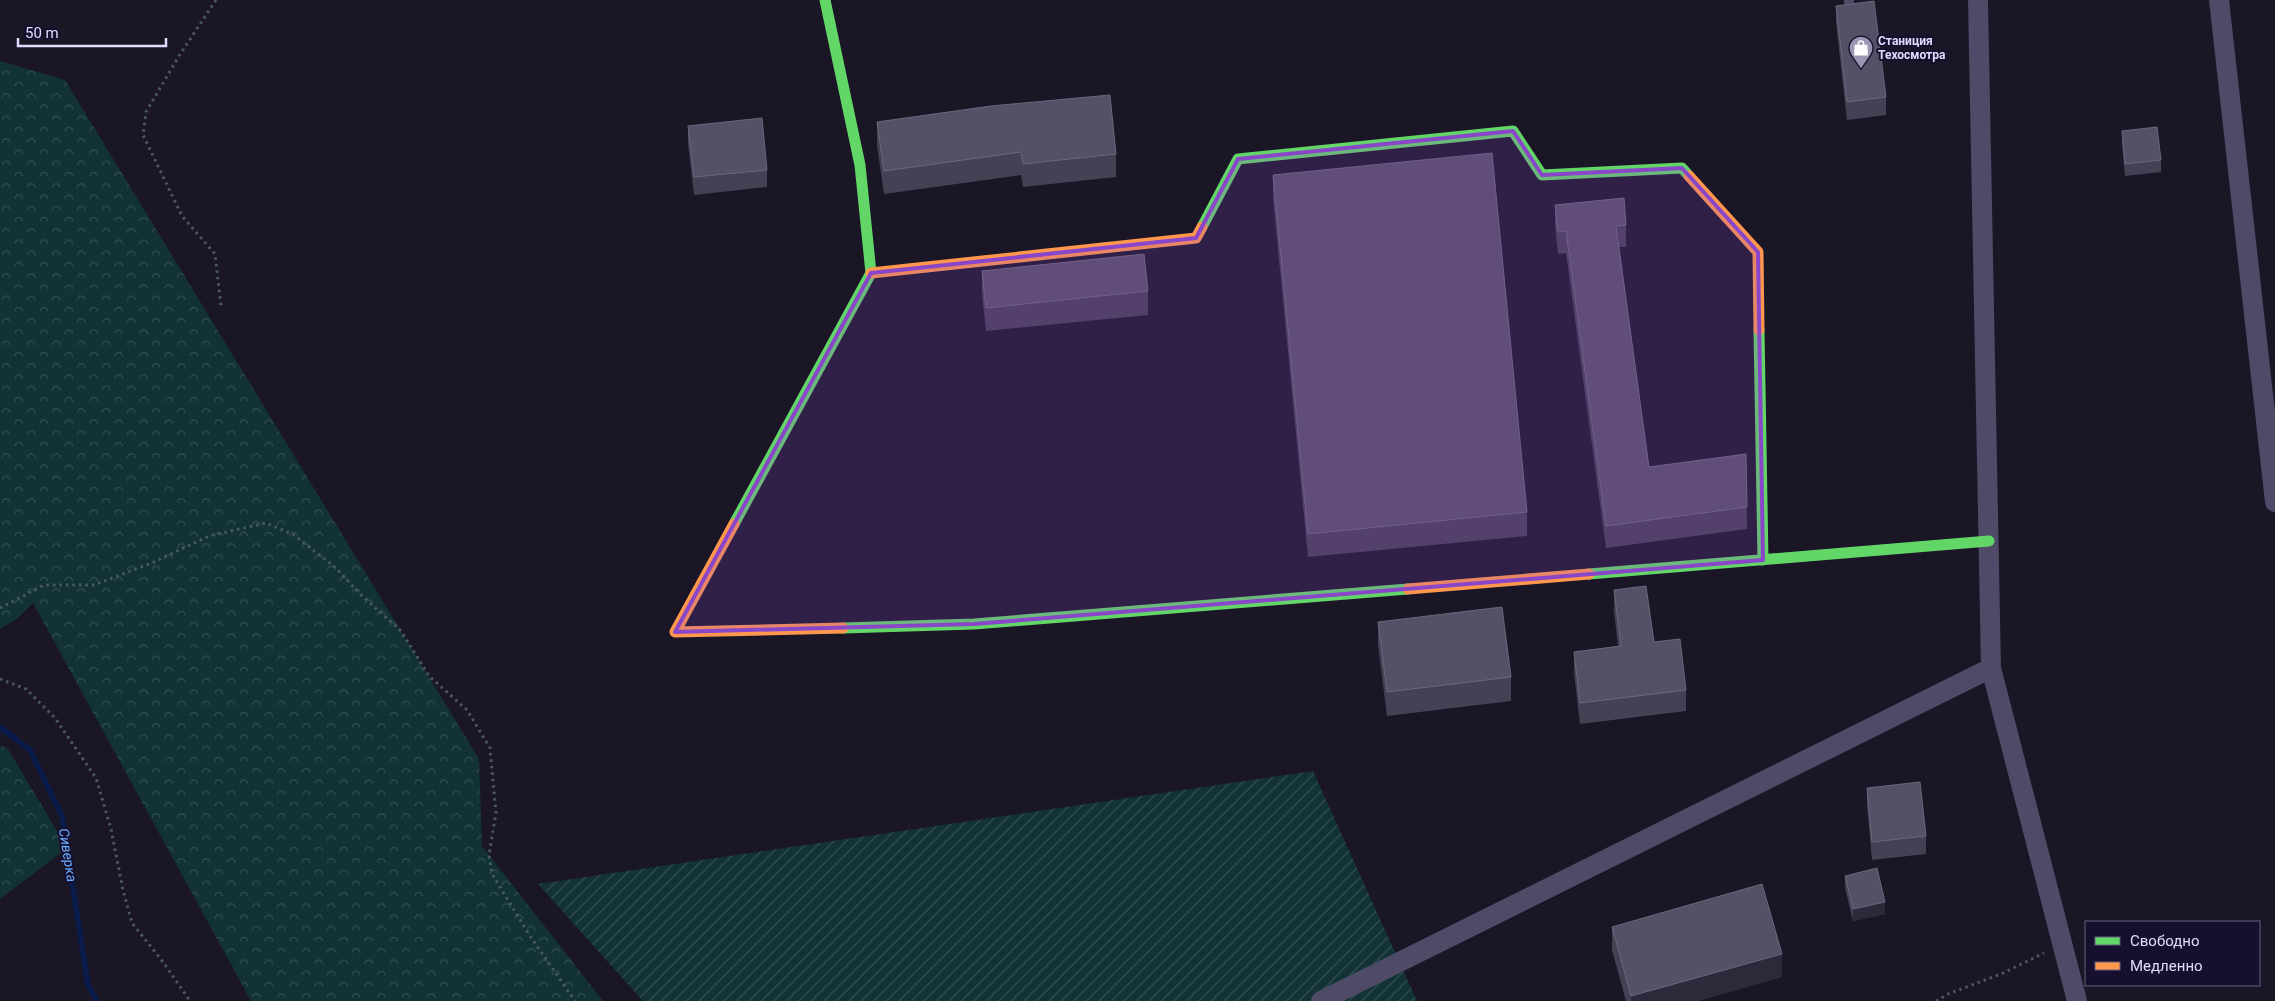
<svg xmlns="http://www.w3.org/2000/svg" width="2275" height="1001" font-family="Roboto,sans-serif">
	<style>
		.forest { fill: url(#forest-crowns) }
		.garden { fill: url(#garden-furrows) }
		.lines { fill: none; stroke-linecap: round; stroke-linejoin: round }
		.stream { stroke: #081b4b; stroke-width: 5.5 }
		.path { stroke: #495768; stroke-width: 3; stroke-dasharray: 2.5 4; stroke-linecap: butt }
		.lane { stroke: #4e4a67; stroke-width: 10 }
		.street { stroke: #4e4a67; stroke-width: 20 }
		.fast { stroke: #63d668; stroke-width: 11 }
		.slow { stroke: #ff974d; stroke-width: 11 }
		.wall { fill: #454054 }
		.shaded-wall { fill: #2d283a }
		.building { fill: #565066; stroke: #6c667e }
		.marked { fill: #8a46c9; fill-opacity: 0.2; stroke: #8a46c9; stroke-width: 4; stroke-linejoin: round }
		.labels { text-anchor: middle; stroke-width: 4; stroke-linejoin: round; paint-order: stroke }
		.poi-label { font-size: 12px; font-weight: bold; fill: #e2dbff; stroke: #160f2d; text-anchor: start }
		.water-label { font-size: 14px; font-style: italic; fill: #69aeff; stroke: #160f2d }
	</style>
	<defs>
		<pattern id="forest-crowns" width="20" height="18" patternUnits="userSpaceOnUse" patternTransform="scale(1.25)"><rect width="20" height="18" fill="#123236"/><path d="M2 6a3 3 0 1 1 6 0M12 15a3 3 0 1 1 6 0" fill="none" stroke="#344f54"/></pattern>
		<pattern id="garden-furrows" width="10" height="10" patternUnits="userSpaceOnUse" patternTransform="scale(1.25)"><rect width="10" height="10" fill="#123236"/><path d="M-1 1l2-2M0 10L10 0M9 11l2-2" fill="none" stroke="#344f54"/></pattern>
	</defs>
	<rect width="100%" height="100%" fill="#1a1626"/>
	<path class="forest" d="M0,61L65,80L479,759L482,846L603,1001H251L33,603L17,619L0,629Z
		M0,745L8,749L67,848L0,899Z"/>
	<path class="garden" d="M1313,771L1417,1001H643L538,884Z"/>
	<g class="lines">
		<path class="stream" d="M0,727L30,750L62,816L88,985L97,1001"/>
		<path class="path" d="M216,0L179,56L146,112L143,135L182,216L215,254L221,306
			M0,608L44,585H94L154,562L209,536L266,523L294,535L336,568L359,593L401,631L429,676L467,710L490,748L496,813L489,855L492,874L530,936L575,1001
			M0,679L26,689L55,718L96,778L111,829L123,890L132,923L163,962L190,1001
			M1936,1001L1948,994L2001,974L2044,953"/>
		<path class="lane" d="M1849,0V2"/>
		<path class="street" d="M1978,0L1991,668L2077,1001
			M2219,0L2275,502
			M1321,1001L1991,668"/>
		<path class="fast" d="M1202,227L1238,159L1513,131L1542,175L1682,168L1689,176
			M1759,330L1763,560
			M734,524L871,273L860,165L825,0
			M1589,574L1989,541
			M843,628L974,624L1408,589"/>
		<path class="slow" d="M1689,176L1758,252L1759,330
			M871,273L1196,238L1202,227
			M734,524L675,632L843,628
			M1408,589L1589,574"/>
	</g>
	<path class="wall" d="M1836,6L1886,97V115L1847,120L1836,23Z
		M877,122L1116,154V177L1023,187L1021,175L884,194L877,145Z
		M688,126L767,170V187L694,195L688,144Z
		M2122,131L2161,160V172L2125,176L2122,143Z
		M1273,175L1527,512V536L1308,557L1273,198Z
		M1555,205L1626,225V247H1619L1649,467L1746,454L1747,529L1606,548L1566,253L1558,254L1555,226Z
		M982,271L1148,291V315L986,331L982,294Z
		M1614,590L1654,642L1686,690V711L1580,724L1574,673V652L1618,646L1614,611Z
		M1378,622L1511,677V701L1387,716L1378,645Z
		M1867,788L1926,836V854L1872,860L1867,805Z
		M1845,876L1885,914L1853,921L1845,888Z
		M1612,927L1782,977L1697,1001H1626L1612,950Z"/>
	<path class="shaded-wall" d="M1885,902V914L1853,921V909Z
		M1782,954V977L1697,1001H1631V996Z"/>
	<path class="building" d="M1874,1L1886,97L1847,102L1836,6Z
		M1110,95L1116,154L1023,164L1021,152L884,171L877,122L991,106Z
		M762,118L767,170L694,177L688,126Z
		M2157,127L2161,160L2125,164L2122,131Z
		M1492,153L1527,512L1308,534L1273,175Z
		M1624,198L1626,225L1616,226L1649,467L1746,454L1747,507L1606,526L1566,231L1558,232L1555,205Z
		M1144,254L1148,291L986,308L982,271Z
		M1646,586L1654,642L1680,639L1686,690L1580,703L1574,652L1621,646L1614,590Z
		M1502,607L1511,677L1387,692L1378,622Z
		M1920,782L1926,836L1872,842L1867,788Z
		M1877,868L1885,902L1853,909L1845,876Z
		M1762,884L1782,954L1631,996L1612,927Z"/>
	<path class="marked" d="M1513,131L1542,175L1682,168L1758,252L1763,560L974,624L675,632L871,273L1196,238L1238,159Z"/>
	<defs>
		<symbol id="shop-pin" viewBox="-11 -11 22 30"><path d="M0 17L-7.5 6A9.5 9.5 0 1 1 7.5 6Z" fill="#9c96b3" stroke="#160f2d"/><path d="M-5-2.5h2.3a2.7 3.5 0 0 1 5.4 0H5L5.5 6h-11ZM-1.5-2.5h3a1.5 2.3 0 0 0-3 0Z" fill="#fff"/></symbol>
	</defs>
	<g fill-rule="evenodd">
		<use href="#shop-pin" x="1847" y="34" width="28" height="38"/>
	</g>
	<g class="labels">
		<g class="poi-label">
			<text x="1878" y="45">Станиция<tspan x="1878" dy="14">Техосмотра</tspan></text>
		</g>
		<g class="water-label">
			<text transform="translate(68 855) rotate(81)" y="5">Сиверка</text>
		</g>
	</g>
	<rect x="2085" y="921" width="175" height="65" fill="#160f2d" stroke="#686181"/>
	<rect x="2095" y="937" width="25" height="8" fill="#63d668" stroke="#686181"/>
	<text x="2130" y="946" font-size="15" fill="#e2dbff">Свободно</text>
	<rect x="2095" y="962" width="25" height="8" fill="#ff974d" stroke="#686181"/>
	<text x="2130" y="971" font-size="15" fill="#e2dbff">Медленно</text>
	<path d="M18 38v8h148v-8" fill="none" stroke="#e2dbff" stroke-width="2.5"/>
	<text x="25" y="38" font-size="15" fill="#e2dbff" stroke="#160f2d" stroke-width="4" paint-order="stroke">50 m</text>
</svg>
